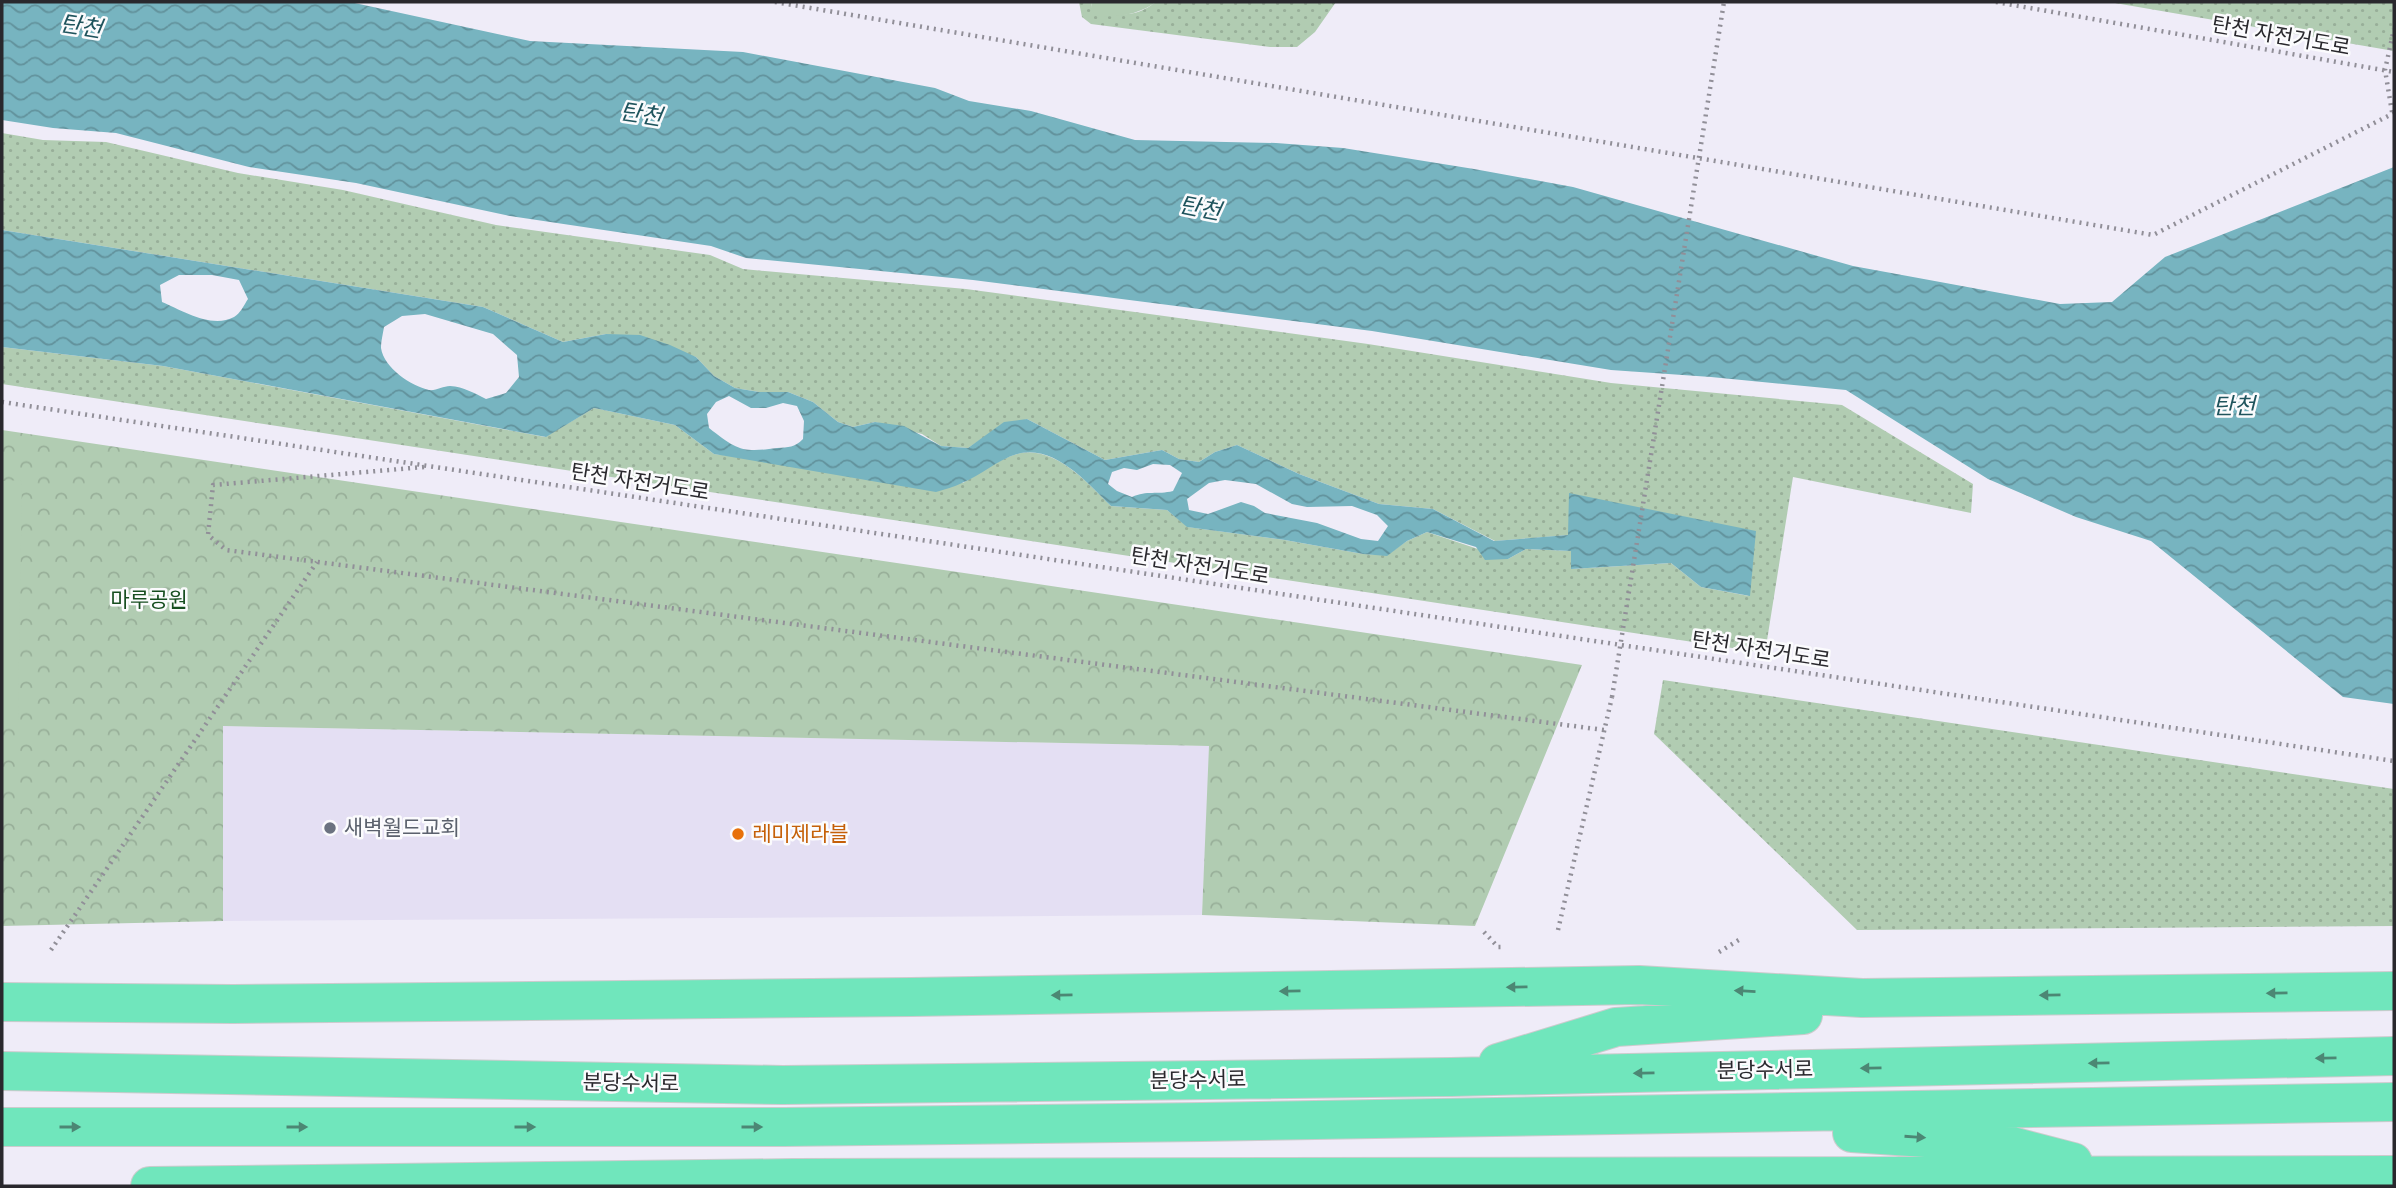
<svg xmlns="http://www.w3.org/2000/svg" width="2396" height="1188" font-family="'Roboto Condensed','Noto Sans KR',sans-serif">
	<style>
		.built { fill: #e4dff3 }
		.grass { fill: url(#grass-dots) }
		.park { fill: url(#park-crowns) }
		.pitch { fill: #b1ccb2 }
		.water { fill: url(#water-waves); fill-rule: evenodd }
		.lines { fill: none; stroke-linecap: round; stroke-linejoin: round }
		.trunk-casing { stroke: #cccbcd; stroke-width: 40 }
		.path { stroke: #918f98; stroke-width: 4.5; stroke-dasharray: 2 5; stroke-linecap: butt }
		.trunk { stroke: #70e6bc; stroke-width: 38 }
		.path-bridge { stroke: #918f98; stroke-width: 4.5; stroke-dasharray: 2 5; stroke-linecap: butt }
		.oneway { fill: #4c8774 }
		.worship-dot { fill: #6b7280; stroke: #fbfbfd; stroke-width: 2.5 }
		.food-dot { fill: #e8710a; stroke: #fbfbfd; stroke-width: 2.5 }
		.labels { text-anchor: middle; stroke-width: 5; stroke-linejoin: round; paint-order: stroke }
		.street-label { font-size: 21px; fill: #29282d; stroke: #fbfbfd }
		.park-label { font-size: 21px; fill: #174e20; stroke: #fbfbfd }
		.worship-label { font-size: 21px; fill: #5b616d; stroke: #fbfbfd; text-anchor: start }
		.food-label { font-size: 21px; fill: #c56008; stroke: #fbfbfd; text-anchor: start }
		.water-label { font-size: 23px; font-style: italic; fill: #1f545d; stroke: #fbfbfd }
	</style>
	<defs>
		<pattern id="grass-dots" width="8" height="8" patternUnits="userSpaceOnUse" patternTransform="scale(1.75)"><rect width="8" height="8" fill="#b1ccb2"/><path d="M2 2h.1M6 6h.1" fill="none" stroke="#98af99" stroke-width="1.8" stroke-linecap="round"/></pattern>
		<pattern id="park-crowns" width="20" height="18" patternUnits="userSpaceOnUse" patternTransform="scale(1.75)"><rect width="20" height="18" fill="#b1ccb2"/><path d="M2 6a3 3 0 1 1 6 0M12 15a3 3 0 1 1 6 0" fill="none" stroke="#98af99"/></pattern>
		<pattern id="water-waves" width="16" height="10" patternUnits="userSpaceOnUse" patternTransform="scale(1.75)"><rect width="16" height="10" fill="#77b4c0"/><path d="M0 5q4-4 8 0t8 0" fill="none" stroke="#62929c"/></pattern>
	</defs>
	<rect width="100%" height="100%" fill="#efecf8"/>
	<path class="built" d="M223,726L1210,746L1202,915L223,921Z"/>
	<path class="grass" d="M1079,2H1092L1091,7C1117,15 1132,20 1156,2H1336L1315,32L1297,47H1270L1091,24L1082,17Z
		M2109,2H2394V51Z
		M2,133L43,140L106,142L238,173L343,190L496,225L710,255L743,269L966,289L1368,344L1611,383L1842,405L1973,484L1971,513L1793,477L1765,653L2,384V347L163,366L545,437L594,408L675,425L714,454L963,483C979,473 1004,456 1021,453C1056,447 1089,484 1111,506L1167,510L1188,527L1285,540L1363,554L1387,555L1407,541L1427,532L1508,559L1526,549L1571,551V569L1671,563L1701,587L1749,596L1569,494V535L1495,541L1433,509L1379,504L1299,474L1237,445L1215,452L1199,462L1179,459L1162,450L1105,460L1027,419L986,436L968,448L941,446L922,434L875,422L853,427L838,422L813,402L788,392H759L735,388L714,376L696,357L606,334L563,342L483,307L2,230Z
		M1663,680L2394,789V926L1857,930L1654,734Z"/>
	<path class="park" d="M2,430L1582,665L1475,926L1202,915L1209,746L223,726V921L2,926Z"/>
	<path class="pitch" d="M1092,2H1156C1140,14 1115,19 1095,15L1091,7Z
		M22,480L18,721H2V481Z"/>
	<path class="water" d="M2,2H350L530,41L743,52L935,88L969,101L1031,111L1135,140L1276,143L1343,148L1474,169L1573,187L1853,266L2060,304L2112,302L2165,257L2394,167V704L2343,697L2151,541L2076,517L1988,479L1846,390L1711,377L1611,370L1372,331L973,280L746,258L711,246L510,216L356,183L249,167L116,133L53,128L2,120Z
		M2,230L483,307L563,342L606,334L640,335L670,345L696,357L714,376L735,388L759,392H788L813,402L838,422L853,427L875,422L904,426L941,446L968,448L1004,422L1027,419L1105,460L1162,450L1179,459L1199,462L1215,452L1237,445L1299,474L1379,504L1433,509L1494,541L1568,535L1569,493L1756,531L1750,596L1701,587L1671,563L1571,569V551L1526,549L1508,559L1485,560L1476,547L1427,532L1407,541L1387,556L1363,554L1285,540L1187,527L1167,510L1111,506C1089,484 1056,446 1021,453C999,458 982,475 962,483C954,487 945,489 936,492L714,454L675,425L594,408L546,437L163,366L2,347ZM179,275H212L239,280L248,299C244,305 240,314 234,317C212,329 183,311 162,302L160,285ZM425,314L493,334L517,355L519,377L506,393L486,399C474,393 464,387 450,386C443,386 436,391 429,390C411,386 384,368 381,348C381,342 383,333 384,327L402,316ZM729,396L751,408H766L783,403L797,406L804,421L803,439C794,448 789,447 777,448C742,453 737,450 709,428L707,414L716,402ZM1153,464L1170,465L1182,473L1173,491C1157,495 1147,490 1132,497L1117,491L1108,484L1112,472L1124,468L1137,470ZM1225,480L1256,484L1292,504L1307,507L1352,506L1377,515L1388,526L1378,541L1361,539L1317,523L1265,513L1254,506L1241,502L1208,514L1189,510L1187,499L1209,483Z"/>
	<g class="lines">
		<defs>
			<path id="trunk" d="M2,1002L233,1004L911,997L1639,985L1862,998L2394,991
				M1498,1063L1616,1027L1803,1015
				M2,1071L783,1085L1451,1077L2394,1056
				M2,1127H784L1202,1122L2394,1102
				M1852,1133L2000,1143L2073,1162
				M150,1186L793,1178L2394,1175"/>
		</defs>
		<use href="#trunk" class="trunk-casing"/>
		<path class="path" d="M775,2L2153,235L2394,113
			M1996,2L2394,72
			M2392,112L2385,70L2394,29
			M2,402L2394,761
			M424,467L213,485L208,535L226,550L1604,730
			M1558,930L1612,697
			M1484,932L1498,947H1502
			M51,950L317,562
			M1719,952L1742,938"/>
		<use href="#trunk" class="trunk"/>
		<path class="path-bridge" d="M1612,697L1724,2"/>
	</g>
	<defs><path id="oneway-solid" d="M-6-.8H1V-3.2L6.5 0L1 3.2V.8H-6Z" transform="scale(1.75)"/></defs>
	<g class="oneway">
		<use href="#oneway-solid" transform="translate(1517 987) rotate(179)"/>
		<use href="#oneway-solid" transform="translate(1290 991) rotate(179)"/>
		<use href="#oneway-solid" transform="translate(1745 991) rotate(-177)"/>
		<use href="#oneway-solid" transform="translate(2277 993) rotate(179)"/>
		<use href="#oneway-solid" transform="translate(1062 995) rotate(179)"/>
		<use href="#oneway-solid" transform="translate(2050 995) rotate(179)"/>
		<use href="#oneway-solid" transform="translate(2326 1058) rotate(179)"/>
		<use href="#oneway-solid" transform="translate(2099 1063) rotate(179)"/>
		<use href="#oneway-solid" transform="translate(1871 1068) rotate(179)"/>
		<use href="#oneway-solid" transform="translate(1644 1073) rotate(179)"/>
		<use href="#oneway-solid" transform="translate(70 1127)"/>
		<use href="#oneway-solid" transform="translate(297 1127)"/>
		<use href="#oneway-solid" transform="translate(525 1127)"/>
		<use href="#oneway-solid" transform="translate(752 1127)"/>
		<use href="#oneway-solid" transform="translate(1915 1137) rotate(4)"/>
	</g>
	<circle class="worship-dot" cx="330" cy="828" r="7"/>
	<circle class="food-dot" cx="738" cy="834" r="7"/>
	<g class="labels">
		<g class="street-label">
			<text transform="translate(2281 36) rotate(10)" y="7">탄천 자전거도로</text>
			<text transform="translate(640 482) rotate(9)" y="7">탄천 자전거도로</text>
			<text transform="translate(1200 566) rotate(9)" y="7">탄천 자전거도로</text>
			<text transform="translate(1761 650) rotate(9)" y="7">탄천 자전거도로</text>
			<text transform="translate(1765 1070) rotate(-1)" y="7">분당수서로</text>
			<text transform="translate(1198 1080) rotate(-1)" y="7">분당수서로</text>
			<text transform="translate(631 1083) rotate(1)" y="7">분당수서로</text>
		</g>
		<g class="park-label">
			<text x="149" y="607">마루공원</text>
		</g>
		<g class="worship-label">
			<text x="344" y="835">새벽월드교회</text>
		</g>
		<g class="food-label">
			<text x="752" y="841">레미제라블</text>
		</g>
		<g class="water-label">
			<text transform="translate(81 26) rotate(9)" y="8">탄천</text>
			<text transform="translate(641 114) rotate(9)" y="8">탄천</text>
			<text transform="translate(1200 208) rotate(11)" y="8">탄천</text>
			<text x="2234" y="414">탄천</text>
		</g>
	</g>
	<rect width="2396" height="1188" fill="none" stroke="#29282d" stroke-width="7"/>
</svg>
